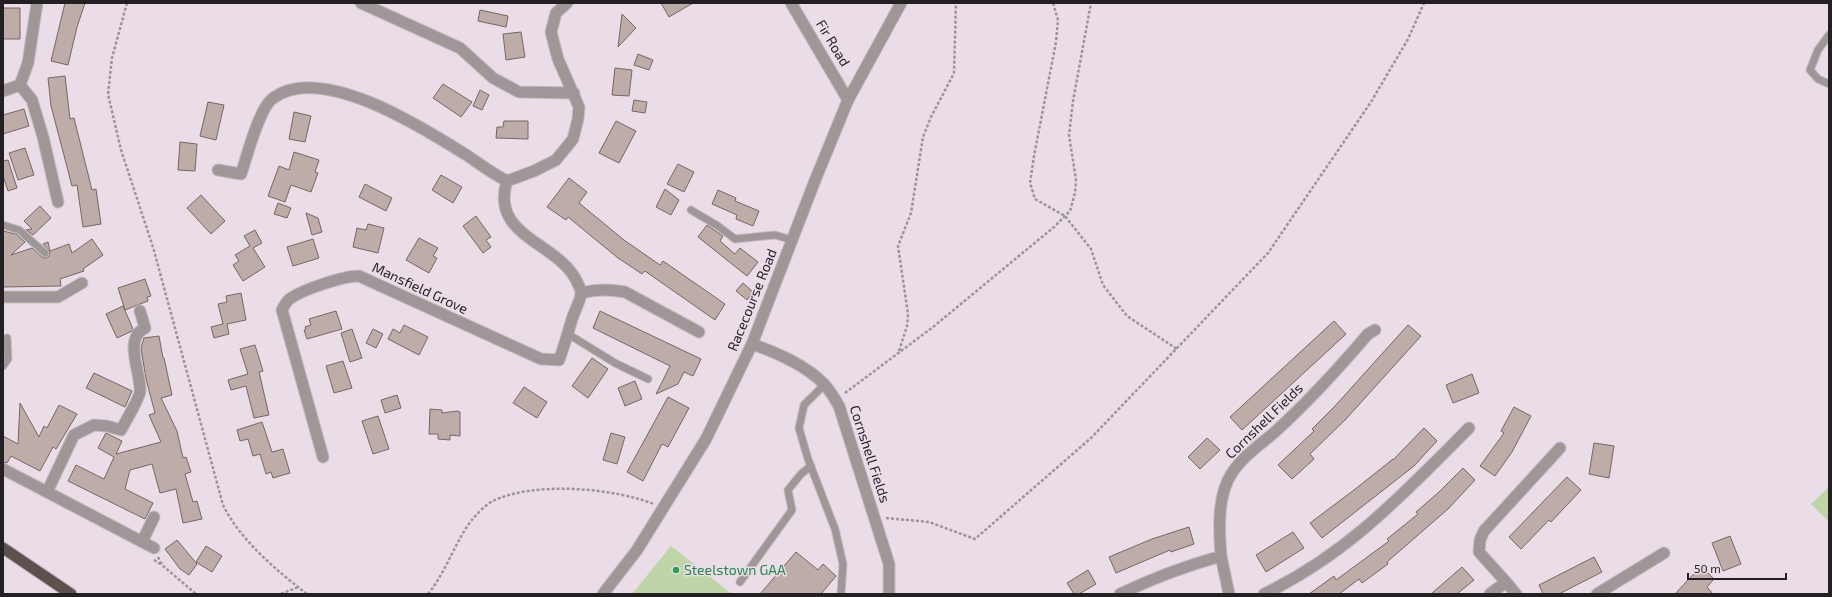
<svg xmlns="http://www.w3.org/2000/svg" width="1832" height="597" font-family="'Exo 2',sans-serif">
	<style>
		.green { fill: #c0d5a7 }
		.building { fill: #bdaca8; stroke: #766763 }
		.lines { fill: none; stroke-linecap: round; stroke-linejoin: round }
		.service-casing { stroke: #c6bbc5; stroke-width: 9 }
		.minor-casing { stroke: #c6bbc5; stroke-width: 13 }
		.tertiary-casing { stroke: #c6bbc5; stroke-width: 13 }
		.trunk-casing { stroke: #c6bbc5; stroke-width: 13 }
		.path { stroke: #9d939b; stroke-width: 2.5; stroke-dasharray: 3 2; stroke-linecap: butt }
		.service { stroke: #9f9797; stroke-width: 7 }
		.minor { stroke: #9f9797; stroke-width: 11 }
		.tertiary { stroke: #9f9797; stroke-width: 11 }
		.trunk { stroke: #5e504f; stroke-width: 11 }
		.leisure-dot { fill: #2e9e5b; stroke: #eadde8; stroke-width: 1.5 }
		.labels { text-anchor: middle; stroke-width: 3; stroke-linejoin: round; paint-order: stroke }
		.street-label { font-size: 14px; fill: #231f23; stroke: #eadde8 }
		.leisure-label { font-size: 14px; fill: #27864d; stroke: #eadde8; text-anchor: start }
	</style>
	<rect width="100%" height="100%" fill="#eadde8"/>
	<path class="green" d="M1829,487V522L1811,504Z
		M671,546L732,594H632Z"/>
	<path class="building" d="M65,3H85L77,27L68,65L51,61Z
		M661,3H693L669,17Z
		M3,8H20V39H3Z
		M480,10L508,16L506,27L478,21Z
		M622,14L636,28L618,47Z
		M521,32L525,57L506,60L503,34Z
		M638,54L653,60L649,70L634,65Z
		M615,68L632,70L629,96L612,95Z
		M65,76L70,119L74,118L92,190L96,189L101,224L83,227L77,185L72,186L51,106L48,78Z
		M443,84L472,102L461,117L433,98Z
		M480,90L489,95L482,110L473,106Z
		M634,100L647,102L645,113L632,111Z
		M208,102L224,105L216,140L200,136Z
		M24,109L29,126L3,134V115Z
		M294,112L311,116L305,142L289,139Z
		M504,121H528V139L496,138L497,127H503Z
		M616,121L636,131L619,163L599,153Z
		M180,142L197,144L195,171L178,170Z
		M25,148L34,175L18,180L9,153Z
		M294,152L319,160L315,172L318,173L311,192L291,185L285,202L268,196L279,166L289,170Z
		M8,160L17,188L8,191L3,176V161Z
		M678,164L694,172L684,192L667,184Z
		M441,175L462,187L453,203L432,190Z
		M569,178L587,192L579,203L624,240L660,265L663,261L725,304L715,320L645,271L642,274L618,258L568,217L566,220L547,207Z
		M365,184L392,198L386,211L359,197Z
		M665,189L679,200L671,215L656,207Z
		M718,190L736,198L735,201L759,211L753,226L736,219L737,215L712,204Z
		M201,195L225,221L211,234L187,208Z
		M278,203L291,208L287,218L274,214Z
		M40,206L51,218L33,235L26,230L32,229L24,221Z
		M306,213L318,218L322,232L312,235Z
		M476,216L491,237L486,240L491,247L483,253L463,226Z
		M368,224L384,228L378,253L353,247L357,228L366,230Z
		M707,225L723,236L720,241L735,254L740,248L758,262L747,276L698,237Z
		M255,230L262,243L253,248L265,267L243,281L233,265L239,261L235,255L250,246L244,236Z
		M3,231L16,234L25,242L11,255L32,248L42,257L46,258L49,256L50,252L43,244L48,242L50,251L69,244L72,253L92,239L103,255L83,269L84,271L60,279L61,286L3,287Z
		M419,238L438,248L433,256L437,258L429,273L406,260Z
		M313,239L319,258L293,266L287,247Z
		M145,279L151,296L147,297L148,301L125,310L118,288Z
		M743,283L753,292L747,300L736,291Z
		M241,293L246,320L227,324L229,334L214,338L211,327L223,324L218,304L227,302L226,296Z
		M123,306L133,329L132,331L117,338L106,314Z
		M336,311L342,329L307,339L304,330L306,329L305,327L311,325L309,319Z
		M600,311L701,359L693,376L684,372L678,384L656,394L670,366L593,328Z
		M1334,321L1346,334L1242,430L1230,417Z
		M404,325L428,337L419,355L388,339L393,329L400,333Z
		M1408,325L1421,336L1346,419L1310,454L1314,459L1292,479L1278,465L1314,431L1312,429L1335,406Z
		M352,329L362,358L350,362L341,333Z
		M373,329L383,334L376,348L366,343Z
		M159,336L163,358H164L172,395L161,398L177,431L183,458L186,457L191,472L185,474L193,502L197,501L202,519L183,523L176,489L160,493L152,464L130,470L125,489L153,503L145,519L68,481L76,465L104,479L114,457L98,448L106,433L122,441L116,454L161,442L149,415L155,413L146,379L141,348L144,338Z
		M255,345L263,371L259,372L269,415L254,418L246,386L231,390L228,380L248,374L240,349Z
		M592,358L608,369L588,398L572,386Z
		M343,361L352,388L334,393L326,366Z
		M94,373L132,391L125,407L86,388Z
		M1472,374L1479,393L1453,403L1446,385Z
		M635,381L642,399L625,406L618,388Z
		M524,387L547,402L537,418L513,403Z
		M397,395L401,408L385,413L381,400Z
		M668,397L689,408L668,447L662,444L643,481L627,472Z
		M20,403L39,437L44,426L47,428L59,405L77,414L56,449L53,447L40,471L11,456L7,463L3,462V436L18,444Z
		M1514,407L1531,416L1512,452L1495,476L1480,466L1504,433L1501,431Z
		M430,409L442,410V413L457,411L460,412V436L450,435V440L438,439V434H429Z
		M378,416L389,449L373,454L362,421Z
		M262,422L272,452L283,449L290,473L273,478L271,472L266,474L260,454L253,456L248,439L240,441L237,430Z
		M1424,428L1437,441L1414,466L1322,538L1310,523L1354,490L1393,459V460Z
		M611,433L625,437L617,464L603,460Z
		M1207,438L1220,450L1200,469L1188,457Z
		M1594,443L1614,446L1609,478L1589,474Z
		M1463,468L1475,480L1448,509L1387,562L1388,564L1362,583L1359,579L1339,594H1309L1334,576L1336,580L1389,541L1387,539L1418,514L1416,512L1439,492Z
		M1567,477L1581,490L1551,522L1549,520L1521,549L1509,537Z
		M1189,527L1194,544L1171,552L1170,550L1116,573L1109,557L1152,539Z
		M1293,532L1304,548L1266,572L1256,555Z
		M1730,536L1741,564L1723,571L1712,543Z
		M177,540L197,564L189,575L180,569L165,549Z
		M206,546L222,556L212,572L196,562Z
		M796,552L818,570L823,564L836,576L821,594H760Z
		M1594,557L1602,572L1559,594H1543L1539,585Z
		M1701,566L1714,579L1707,587L1713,594H1675Z
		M1462,567L1474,580L1457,594H1431Z
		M1088,570L1096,584L1079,594H1074L1067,583Z"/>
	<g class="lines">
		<defs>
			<path id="service" d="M1829,35L1818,50L1810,70L1818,79L1829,84
				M691,210L718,226L735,239L775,235L792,240
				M3,225L19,230L45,253
				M568,334L615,363L648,379
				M3,366L8,359L7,338
				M824,385L804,405L799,428L808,459L835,529L843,564L841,594
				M740,582L792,510L788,490L801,474L811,466"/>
			<path id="minor" d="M37,3L28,63L20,85L32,100L43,137L58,202
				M361,3L460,48L493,78L519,92L574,93
				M791,3L848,100
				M3,91L20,85
				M218,170L241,174C247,156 259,109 272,99C320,61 425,129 468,156C481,165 493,174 507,181L534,171L556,160L573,139L578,119L579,107L558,59L551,32L556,13L567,3
				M581,293C596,289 609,289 625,292L699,332
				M3,297H58L82,283
				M752,344C777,353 806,365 825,385C830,391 835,399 839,406L889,564V594
				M323,457L282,310C284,306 287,300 291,298C304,289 344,276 359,276L541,359L559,360C564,347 568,333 572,319C574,312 581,300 581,293C581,290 579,286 578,284C561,242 489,238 507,181
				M3,469L154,548
				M47,492L74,435L94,425L107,426L121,430C125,422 140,398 140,391C141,372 123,339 145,328L140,311
				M142,542L154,517
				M1221,556L1229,594
				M1506,582L1479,552L1480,540L1484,531L1560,448
				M1120,594C1153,578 1186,566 1221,556C1219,530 1217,495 1232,473C1243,456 1261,444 1276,431C1309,401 1339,368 1368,334L1375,330
				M1264,594C1348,554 1404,493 1469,428
				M1490,594L1506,582L1516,594
				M1597,594L1664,553"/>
			<path id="tertiary" d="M603,594L637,550L706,439L752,344L814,183L848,100L901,3"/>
			<path id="trunk" d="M3,548L71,594"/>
		</defs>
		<use href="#service" class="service-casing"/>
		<use href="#minor" class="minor-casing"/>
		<use href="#tertiary" class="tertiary-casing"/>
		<use href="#trunk" class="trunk-casing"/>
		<path class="path" d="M127,3L112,58L108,94L121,150L153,247L223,505C240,540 277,571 307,594
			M1053,3L1058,20L1056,42L1034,156L1030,183L1035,199L1065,216L1091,249L1103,285L1127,316L1177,349
			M899,351L907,326L908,314L898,246L911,213L923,137L931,117L954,73L956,3
			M845,393L933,327L1054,227L1070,211L1075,193L1076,180L1069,135L1073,101L1091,3
			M886,518L929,522L975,539L1091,438L1268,253L1371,102L1408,39L1424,3
			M158,557L162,565L196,594
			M154,560L162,565
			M281,594L298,587
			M428,594C446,572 454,544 471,521C477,514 485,505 493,501C534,481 613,488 654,504"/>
		<use href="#service" class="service"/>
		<use href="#minor" class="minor"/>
		<use href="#tertiary" class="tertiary"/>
		<use href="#trunk" class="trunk"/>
	</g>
	<circle class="leisure-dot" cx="676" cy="570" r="4"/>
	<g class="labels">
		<g class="street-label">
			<text transform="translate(833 43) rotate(59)" y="5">Fir Road</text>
			<text transform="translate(420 288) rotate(25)" y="5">Mansfield Grove</text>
			<text transform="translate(752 300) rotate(-68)" y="5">Racecourse Road</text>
			<text transform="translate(1264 421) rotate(-44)" y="5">Cornshell Fields</text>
			<text transform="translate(870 454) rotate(72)" y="5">Cornshell Fields</text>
		</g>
		<g class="leisure-label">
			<text x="684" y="575">Steelstown GAA</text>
		</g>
	</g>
	<rect width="1832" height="597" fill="none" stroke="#231f23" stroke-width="8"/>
	<path d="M1688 573v6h98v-6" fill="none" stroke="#231f23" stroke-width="2"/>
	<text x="1694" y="573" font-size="12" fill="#231f23" stroke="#eadde8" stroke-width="3" paint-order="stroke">50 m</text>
</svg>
